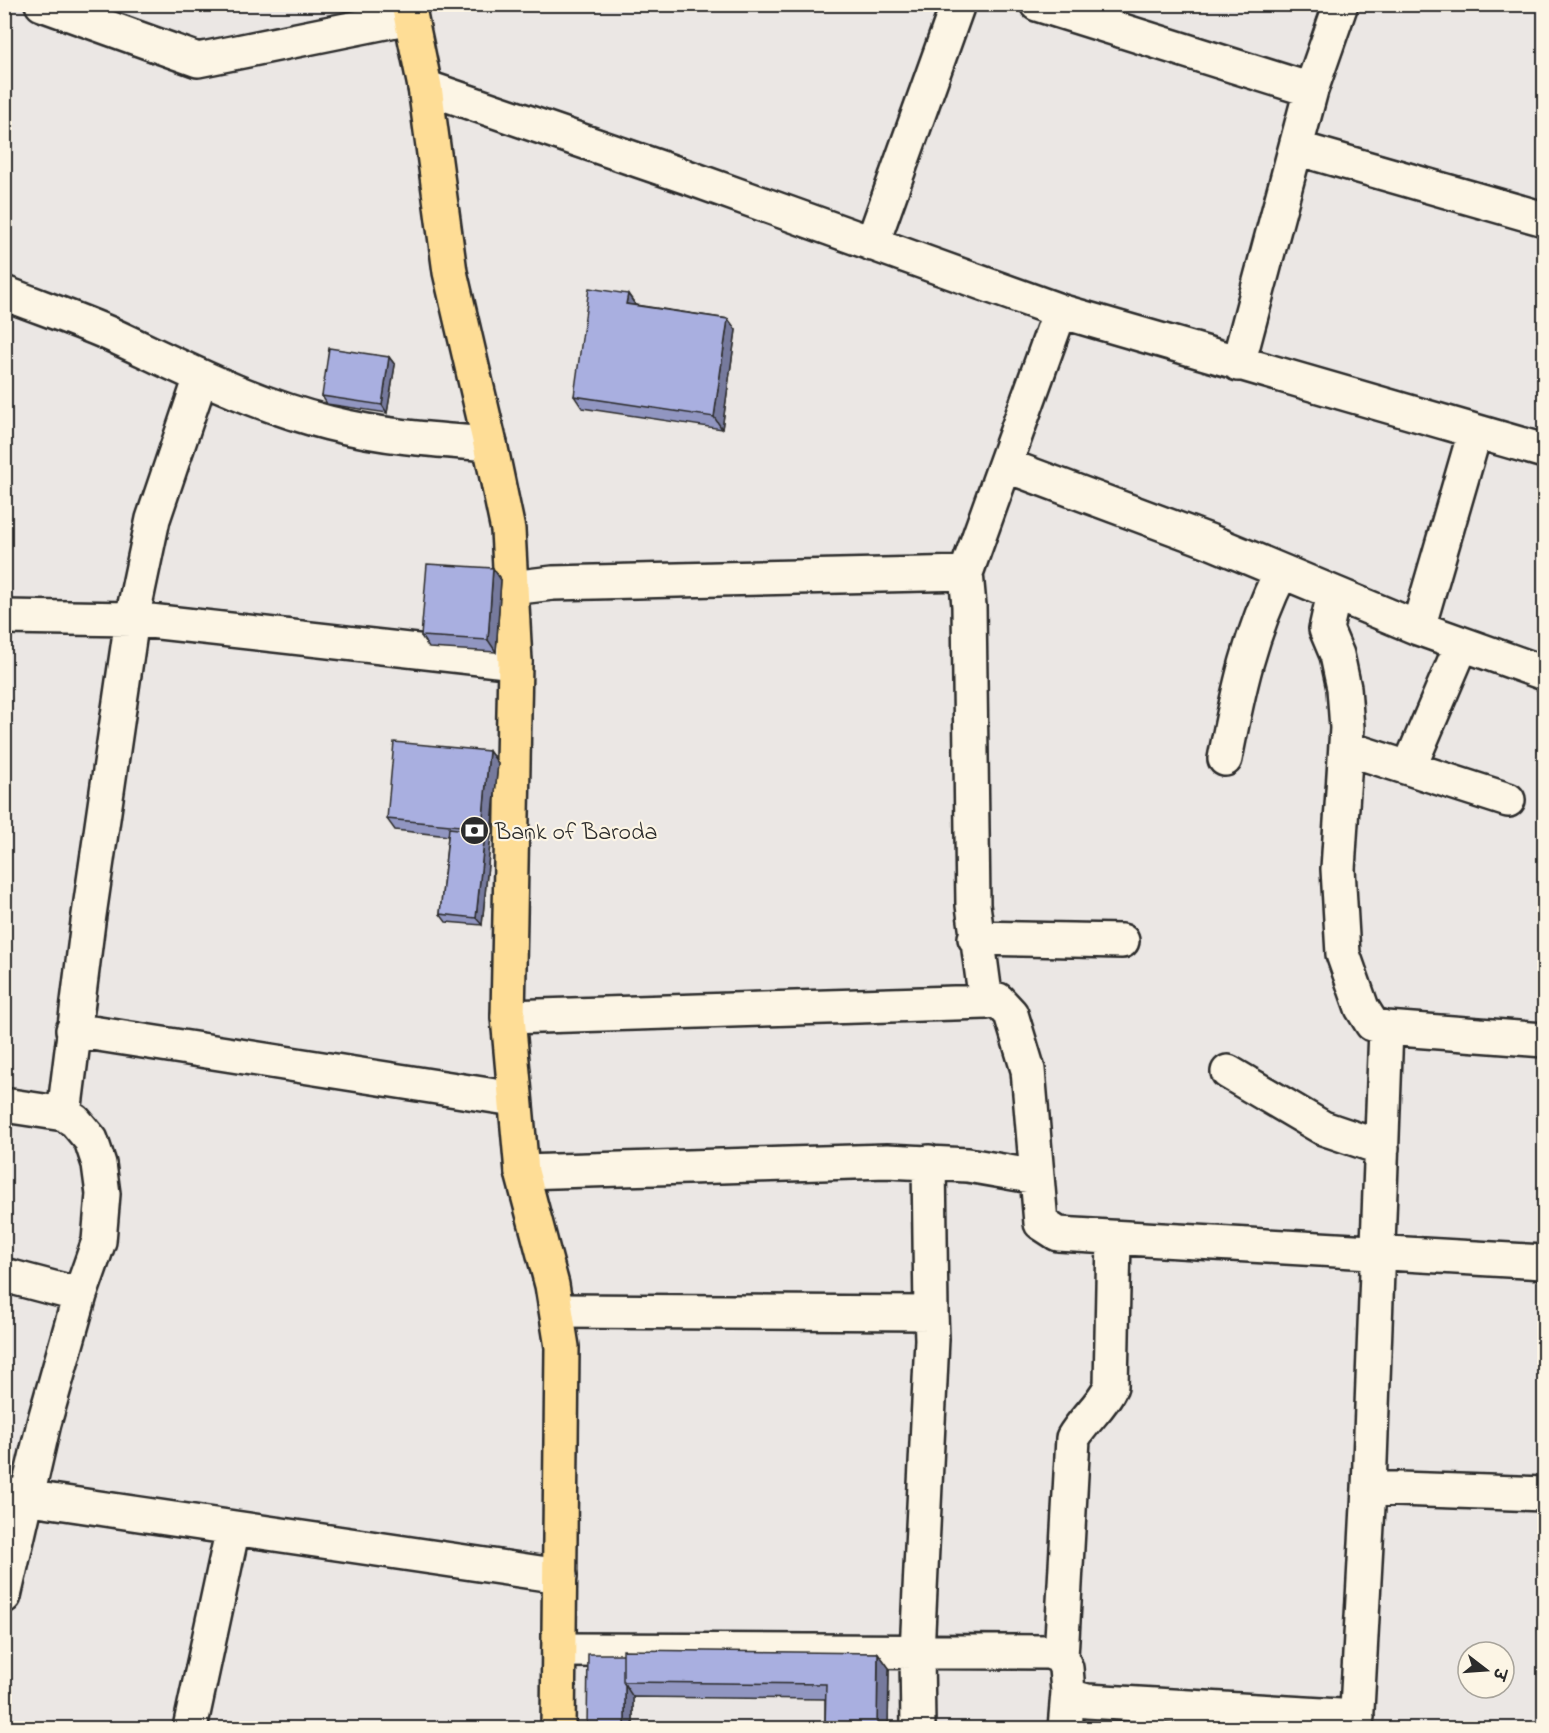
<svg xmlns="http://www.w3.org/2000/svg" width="1549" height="1733" font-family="'Indie Flower','Playpen Sans Deva',sans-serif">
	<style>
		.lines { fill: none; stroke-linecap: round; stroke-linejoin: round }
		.minor-casing { stroke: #2b2b2b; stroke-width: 38 }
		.secondary-casing { stroke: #2b2b2b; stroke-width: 38 }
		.trunk-casing { stroke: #2b2b2b; stroke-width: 38 }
		.minor { stroke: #fcf5e5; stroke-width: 33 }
		.secondary { stroke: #fcf5e5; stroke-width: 33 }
		.trunk { stroke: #fedd96; stroke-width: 33 }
		.wall { fill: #9196c1; stroke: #2b2b2b; stroke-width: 1.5 }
		.shaded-wall { fill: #767a9d; stroke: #2b2b2b; stroke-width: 1.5 }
		.building { fill: #a9afe0; stroke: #2b2b2b; stroke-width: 1.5 }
		.labels { text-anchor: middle; stroke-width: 4.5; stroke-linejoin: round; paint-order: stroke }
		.poi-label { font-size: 24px; fill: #2b2b2b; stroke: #fcf5e5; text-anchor: start }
	</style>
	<rect width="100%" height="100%" fill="#ebe7e4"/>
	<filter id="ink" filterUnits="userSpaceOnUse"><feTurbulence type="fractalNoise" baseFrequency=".0167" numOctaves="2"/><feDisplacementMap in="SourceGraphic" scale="12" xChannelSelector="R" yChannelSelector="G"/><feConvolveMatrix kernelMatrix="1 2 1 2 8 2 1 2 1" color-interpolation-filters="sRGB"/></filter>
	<g filter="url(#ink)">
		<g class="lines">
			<defs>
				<path id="minor" d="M42,4L198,60L410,17
					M1037,4L1311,90
					M425,87L690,178L1060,311L1544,451
					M1296,148L1544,219
					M872,244L958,4
					M1238,364L1311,90L1341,4
					M1005,465L1209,541L1418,628L1544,673
					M511,588L553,583L966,573L1060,311
					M1334,593L1326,629L1337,655L1344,688L1347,728L1338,869L1343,954L1362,1008L1372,1024L1386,1028L1544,1040
					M4,617L132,619L515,662
					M1418,628L1475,432
					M1346,748L1508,800
					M1225,759C1238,691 1250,634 1281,572
					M1409,768L1462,644
					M975,938L1122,941
					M986,1002L998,1000L1011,1014L1028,1070L1041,1223L1058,1234L1544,1262
					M508,1017L986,1002L973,905L969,606L966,573
					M73,1030L514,1099
					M1228,1072L1323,1128L1382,1148
					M4,1105L64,1114
					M929,1162L931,1313
					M522,1172L887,1161L968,1165L1036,1177
					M4,1275L80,1295
					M557,1311L931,1313L932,1339L917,1652L918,1728
					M1369,1488L1544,1494
					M4,1494L560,1576
					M4,1596L44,1423L80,1295L99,1241L103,1194L99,1164L91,1140L75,1121L64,1114L88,922L132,619L153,519L201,377
					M559,1650L1049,1652L1061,1657L1066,1668L1068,1692L1076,1698L1087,1701L1357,1717
					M1061,1657L1073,1438C1084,1419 1101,1407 1111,1386L1114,1238
					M190,1728L233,1528
					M1065,1728L1068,1692
					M1356,1728L1369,1488L1386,1028"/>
				<path id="secondary" d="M4,293C40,307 76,319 110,334C181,367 252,404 329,423C385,437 433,440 490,444"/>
				<path id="trunk" d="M408,4L425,87L450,272L490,444L508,530L515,662L508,1017L522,1172L552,1285L562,1347L558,1728"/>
			</defs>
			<use href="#minor" class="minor-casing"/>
			<use href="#secondary" class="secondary-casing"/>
			<use href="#trunk" class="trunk-casing"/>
			<use href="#minor" class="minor"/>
			<use href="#secondary" class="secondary"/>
			<use href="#trunk" class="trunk"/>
		</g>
		<path class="wall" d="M628,294L636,305L728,319L736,330L722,429L582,408L574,396Z
			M389,357L395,365L387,413L327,404L322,396Z
			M501,580L496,652L429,648L421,636Z
			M489,751L498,763L482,925L446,922L440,914L448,836L395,830L387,819Z
			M878,1653L889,1668L888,1728H825V1699L633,1697V1728H587L623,1654Z"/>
		<path class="shaded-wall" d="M628,294L636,306L626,304Z
			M728,319L736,330L722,429L714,417Z
			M389,357L395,365L387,413L382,405Z
			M493,568L501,580L496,652L488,640Z
			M489,751L498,763L482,925L476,918L485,832L482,828Z
			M878,1653L889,1668L888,1728H877Z
			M625,1685L633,1697V1728H625Z"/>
		<path class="building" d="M589,288L628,294L626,304L728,319L714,417L574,396Z
			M329,348L389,357L382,405L322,396Z
			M427,564L493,568L488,640L421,636Z
			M394,742L489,751L482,828L387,819Z
			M449,828L485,832L476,918L440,914Z
			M623,1650L878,1653L877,1728H825L826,1684L623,1682Z
			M588,1654H623V1682L625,1685V1728H587Z"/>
	</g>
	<defs>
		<symbol id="bank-disc" viewBox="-11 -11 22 22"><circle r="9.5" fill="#2b2b2b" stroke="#fcf5e5"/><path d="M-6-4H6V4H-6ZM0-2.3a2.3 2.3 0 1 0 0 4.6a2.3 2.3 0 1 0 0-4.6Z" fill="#fff"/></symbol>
	</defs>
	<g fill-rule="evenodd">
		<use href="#bank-disc" x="458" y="814" width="33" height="33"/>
	</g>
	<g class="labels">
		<g class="poi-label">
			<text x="495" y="839">Bank of Baroda</text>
		</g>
	</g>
	<rect width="1549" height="1733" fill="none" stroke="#fcf5e5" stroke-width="24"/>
	<rect x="12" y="12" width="1525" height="1709" fill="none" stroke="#2b2b2b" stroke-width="2" filter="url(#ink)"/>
	<g transform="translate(1486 1670) rotate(107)"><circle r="28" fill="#fcf5e5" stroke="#a8a49b" stroke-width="1.5"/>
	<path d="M0-4.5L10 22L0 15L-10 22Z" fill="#2b2b2b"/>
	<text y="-9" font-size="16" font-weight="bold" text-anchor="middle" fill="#2b2b2b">उ</text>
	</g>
</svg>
